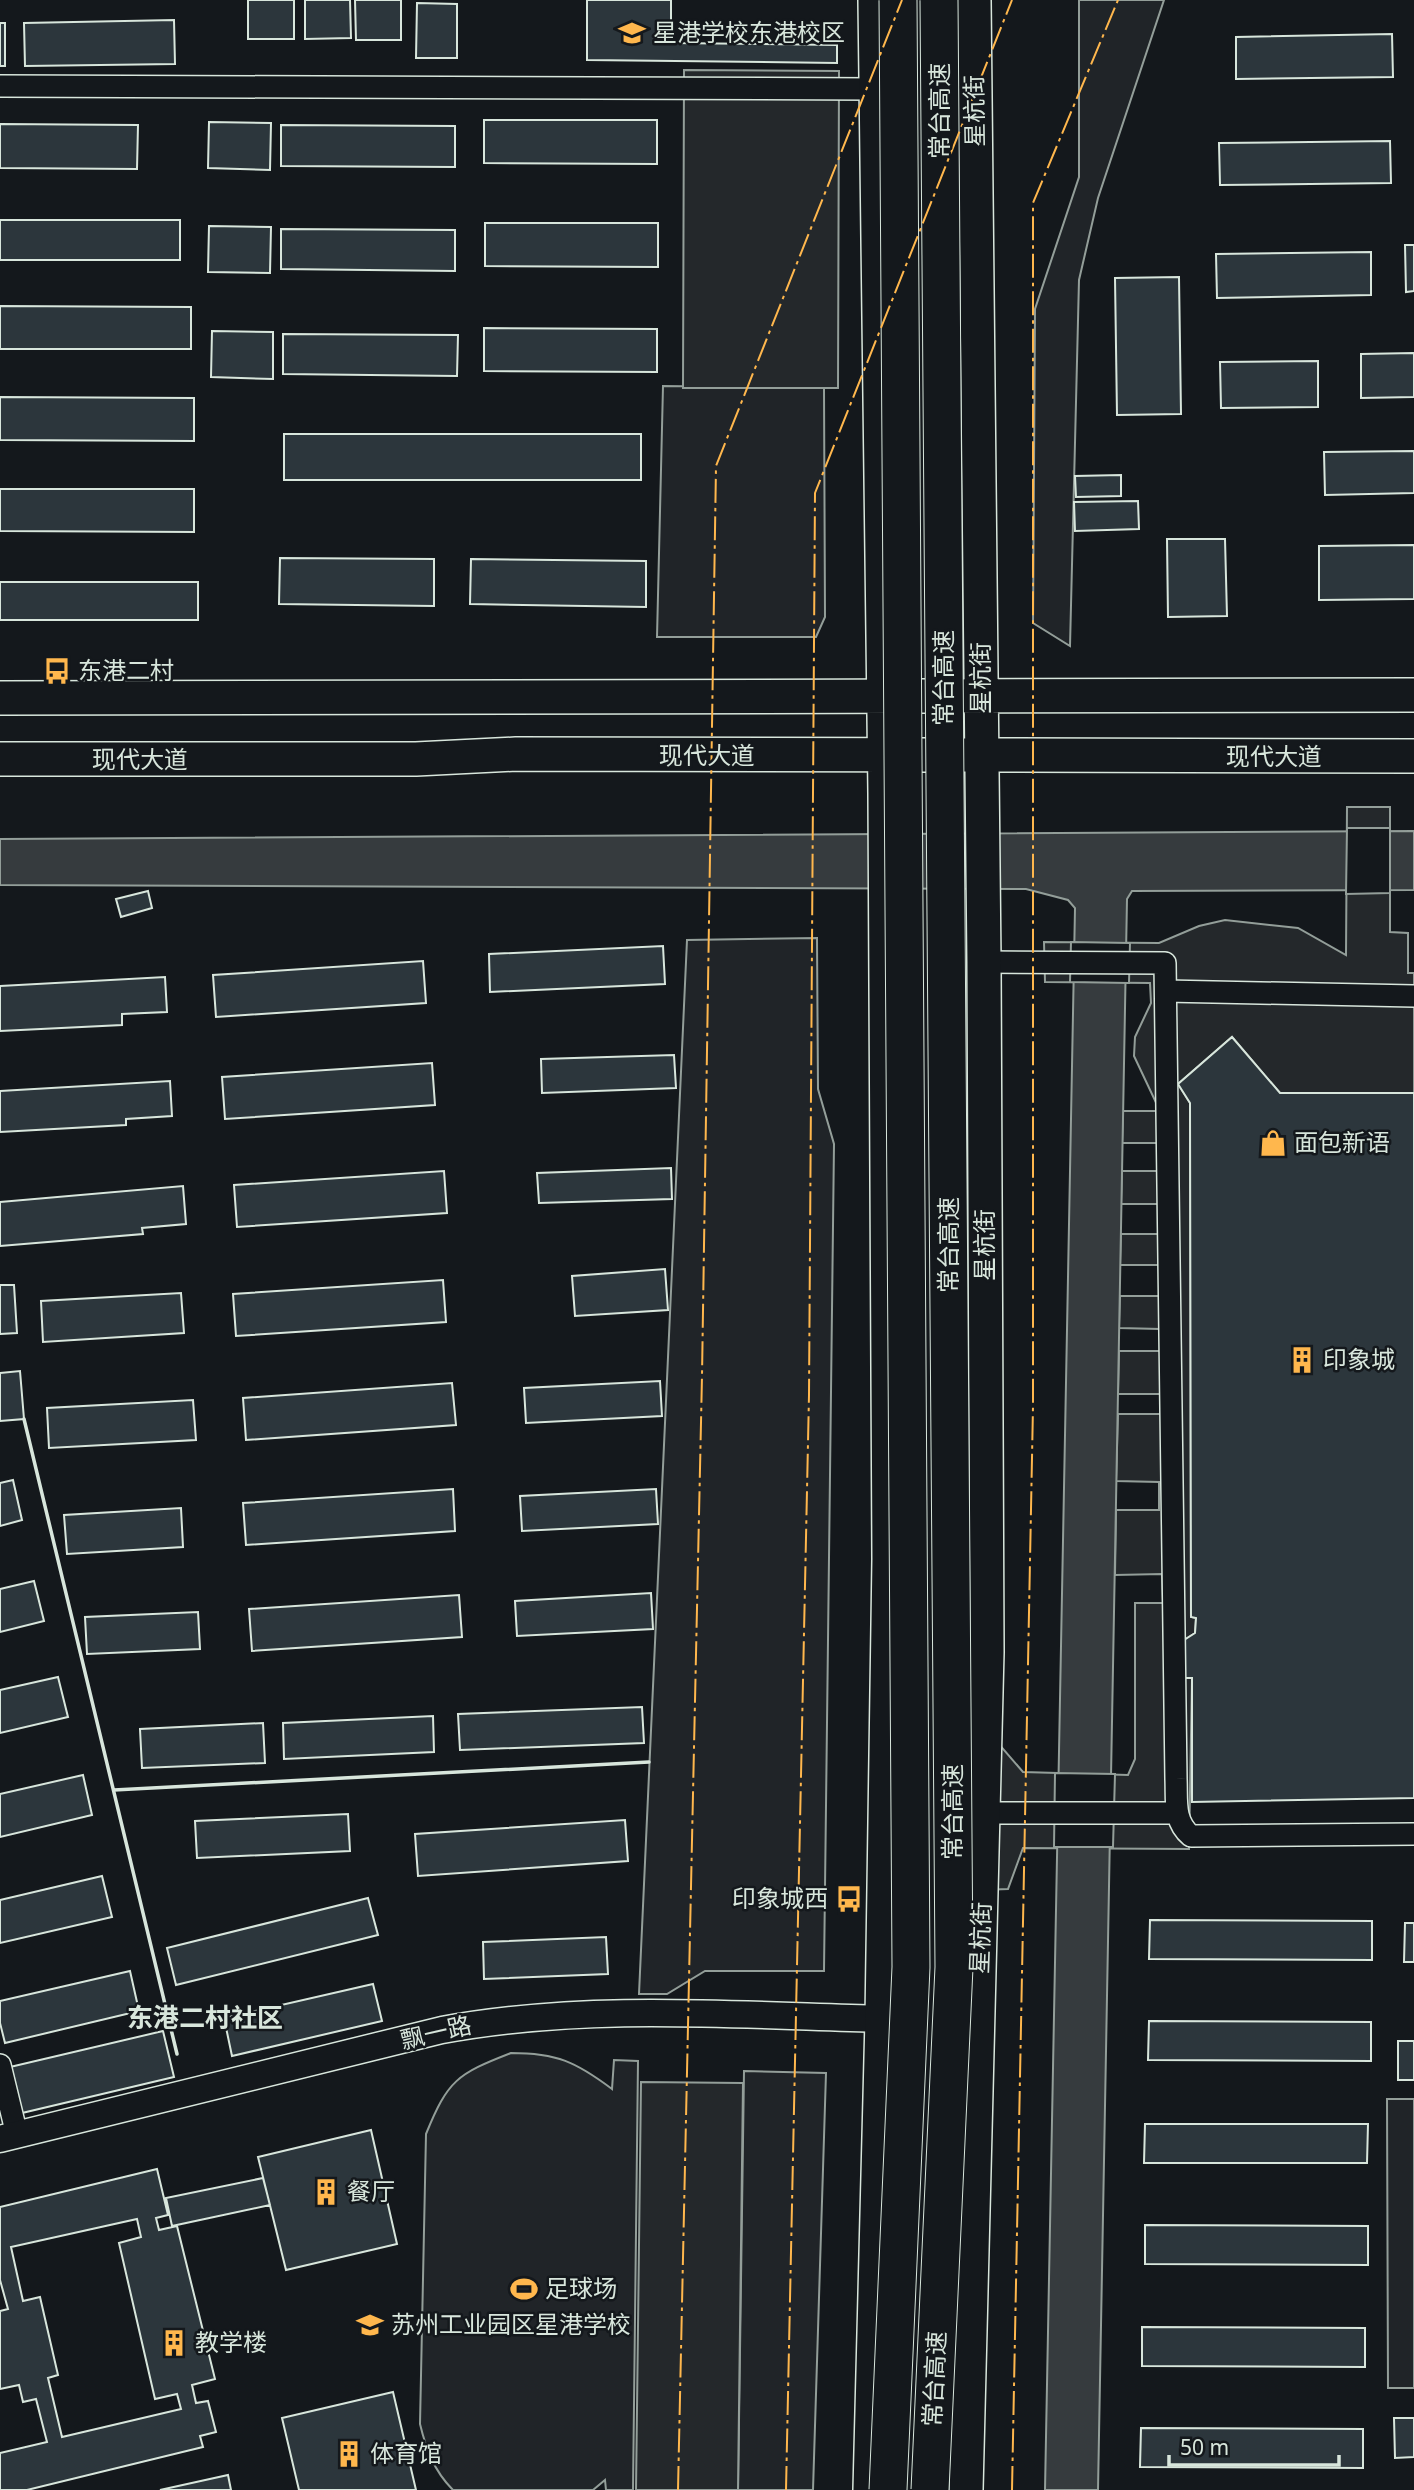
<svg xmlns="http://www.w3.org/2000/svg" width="1414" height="2490" font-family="'Noto Sans','Noto Sans SC',sans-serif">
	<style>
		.green { fill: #202428; stroke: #939e99; stroke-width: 2 }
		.parking { fill: #24282b; stroke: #939e99; stroke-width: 2 }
		.water { fill: #363b3e; stroke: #939e99; stroke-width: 2 }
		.pier { fill: #14181c; stroke: #939e99; stroke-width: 2 }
		.building { fill: #2c363c; stroke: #d8e6dc; stroke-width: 2; fill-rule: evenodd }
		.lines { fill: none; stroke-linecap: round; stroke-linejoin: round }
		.minor-casing { stroke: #d8e6dc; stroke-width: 24 }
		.tertiary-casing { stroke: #d8e6dc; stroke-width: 29 }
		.primary-casing { stroke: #d8e6dc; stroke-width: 36 }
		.minor { stroke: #14181c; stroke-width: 21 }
		.tertiary { stroke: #14181c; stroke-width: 26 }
		.primary { stroke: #14181c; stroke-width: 33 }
		.motorway-bridge-casing { stroke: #d8e6dc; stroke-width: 39; stroke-linecap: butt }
		.motorway-bridge { stroke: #14181c; stroke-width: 37 }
		.wall { stroke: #d8e6dc; stroke-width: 3.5 }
		.power { stroke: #ffb74d; stroke-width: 2; stroke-dasharray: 24 5 3.5 5; stroke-linecap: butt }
		.labels { text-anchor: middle; stroke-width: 5; stroke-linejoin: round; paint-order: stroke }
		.poi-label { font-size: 24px; fill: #d8e6dc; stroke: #14181c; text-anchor: start }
		.street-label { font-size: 24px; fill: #d8e6dc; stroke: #14181c }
		.neighbourhood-label { font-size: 26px; font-weight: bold; fill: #d8e6dc; stroke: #14181c }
	</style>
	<rect width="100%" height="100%" fill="#14181c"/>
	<path class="green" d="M1079,0H1164L1098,198L1079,280L1070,646L1033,623L1035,309L1079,177Z
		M663,386L824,388L825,617L816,637H657Z
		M817,938L818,1089L834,1144L824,1971H705L667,1994H639L687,940Z
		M511,2053C557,2053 576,2062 612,2089L614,2060L638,2061L633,2490H606L605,2480L593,2490H453C434,2471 426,2449 420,2424L426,2134C448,2080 457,2074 511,2053Z
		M744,2071L826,2073L813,2490H738Z
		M1387,2099H1414V2388H1388Z"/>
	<path class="parking" d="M684,70L839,71L838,388H683Z
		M1347,807H1390V932L1408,933V973H1414V1093H1280L1232,1037L1178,1084L1190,1103L1191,1617L1196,1618L1195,1633L1170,1649V1678H1192L1189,1849L1023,1848L1008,1889L982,1890L986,1729L1023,1772L1128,1775L1135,1759V1603H1163L1162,1574L1115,1575L1116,1510H1159V1482L1116,1481L1118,1414H1161V1394H1118L1119,1351H1160V1329L1119,1328L1120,1296H1161V1265H1120L1121,1234H1159L1160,1204H1121L1122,1171H1160V1143H1122L1123,1111H1160L1134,1056L1135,1037L1151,1003L1150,983L1045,982L1044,942L1159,943L1199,926L1225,920L1298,928L1346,955Z
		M641,2082L743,2083L738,2490H636Z"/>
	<path class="water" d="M1414,831V890L1132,891L1127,899L1098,2490H1045L1075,908L1068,900L1026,889L0,885V839Z"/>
	<path class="pier" d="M1347,828H1390V893L1346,894Z
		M1071,942L1130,943L1129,983L1070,982Z
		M1055,1773L1115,1774L1113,1847H1054Z"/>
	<path class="building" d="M248,0H294V39H248Z
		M305,0H350L351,38L305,39Z
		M355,0H401V40H356Z
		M587,0H671V43L837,45V63L587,60Z
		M417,3L457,4V58H416Z
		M174,20L175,64L25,66L24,23Z
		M0,23H5V66H0Z
		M1392,34L1393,77L1236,79V37Z
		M484,120H657V164L484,163Z
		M209,122L271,123L270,170L208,168Z
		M0,124L138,125L137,169L0,168Z
		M281,125L455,126V167L281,166Z
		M1390,141L1391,183L1220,185L1219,143Z
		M0,220H180V260H0Z
		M485,223H658V267L485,266Z
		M209,226L271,227L270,273L208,272Z
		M281,229L455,230V271L281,269Z
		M1405,245H1414V291L1406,292Z
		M1371,252V295L1217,298L1216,254Z
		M1179,277L1181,414L1117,415L1115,278Z
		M0,306L191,307V349H0Z
		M484,328L657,329V372L484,371Z
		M212,331L273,332V379L211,377Z
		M283,334L458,335L457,376L283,374Z
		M1414,353V397L1361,398V354Z
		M1318,361V407L1221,408L1220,362Z
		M0,397L194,398V441L0,440Z
		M284,434H641V480H284Z
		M1414,451V493L1325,495L1324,452Z
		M1121,475V496L1076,497L1075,476Z
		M0,489H194V532L0,531Z
		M1138,501L1139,529L1075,531L1074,502Z
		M1167,539H1225L1227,616L1168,617Z
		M1414,545V599L1319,600V546Z
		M280,558L434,559V606L279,604Z
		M471,559L646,561V607L470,604Z
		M0,582H198V620H0Z
		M148,891L152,908L121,917L116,899Z
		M663,946L665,984L490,992L489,954Z
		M423,961L426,1003L216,1017L213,975Z
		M165,977L167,1012L122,1014V1025L0,1031V986Z
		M1232,1037L1280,1093H1414V1798L1192,1802V1678H1169L1170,1649L1195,1633L1196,1618L1191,1617L1190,1103L1178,1084Z
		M674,1055L676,1088L542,1093L541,1059Z
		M432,1063L435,1105L225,1119L222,1077Z
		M170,1081L172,1116L126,1119V1125L0,1132V1091Z
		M671,1168L672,1199L539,1203L537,1173Z
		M444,1171L447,1213L237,1227L234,1185Z
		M183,1186L186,1224L142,1228L143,1234L0,1246V1202Z
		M665,1269L668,1310L575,1316L572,1276Z
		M443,1280L446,1322L236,1336L233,1294Z
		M0,1285H14L17,1333L0,1334Z
		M181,1293L184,1333L43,1342L41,1301Z
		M20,1371L24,1419L0,1421V1373Z
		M660,1381L662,1416L526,1423L524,1388Z
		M452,1383L456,1425L246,1440L243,1398Z
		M193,1400L196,1440L49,1448L47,1408Z
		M13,1480L22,1520L0,1526V1483Z
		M453,1489L455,1531L246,1545L243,1503Z
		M656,1489L658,1524L522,1531L520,1496Z
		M181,1508L183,1547L67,1554L64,1515Z
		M34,1581L44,1621L0,1632V1589Z
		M651,1593L653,1629L517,1636L515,1601Z
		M459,1595L462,1637L252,1651L249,1609Z
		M198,1612L200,1649L87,1654L85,1617Z
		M58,1677L68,1717L0,1733V1690Z
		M642,1707L644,1743L460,1750L458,1714Z
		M433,1716L434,1752L284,1759L283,1723Z
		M263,1723L265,1763L142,1768L140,1729Z
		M83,1775L92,1815L0,1837V1794Z
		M348,1814L350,1851L197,1858L195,1821Z
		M625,1820L628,1861L418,1876L415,1834Z
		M102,1876L112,1917L0,1943V1900Z
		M368,1898L378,1935L176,1985L167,1948Z
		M1150,1920L1372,1921V1960L1149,1959Z
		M1405,1923H1414V1962H1404Z
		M606,1937L608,1974L484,1979L483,1942Z
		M130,1971L139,2011L5,2043L0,2023V2001Z
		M373,1984L382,2021L232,2056L224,2018Z
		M1149,2021L1371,2022V2061L1148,2060Z
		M163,2031L174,2077L22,2113L10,2067Z
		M1398,2041H1414V2080H1398Z
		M1145,2124H1368L1367,2163H1144Z
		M371,2130L397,2244L286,2270L258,2157Z
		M157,2169L168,2215L156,2218L159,2230L177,2226L215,2379L192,2385L196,2403L208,2401L216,2432L200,2436L203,2447L27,2490H0V2453L47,2442L36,2399L23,2402L19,2385L0,2389V2311L8,2309L0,2280V2207ZM137,2219L141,2237L119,2243L155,2399L177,2394L181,2409L62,2437L48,2378L58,2375L40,2297L23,2301L11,2247Z
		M263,2178L270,2205L172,2226L166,2198Z
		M1145,2225L1368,2226V2265L1145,2264Z
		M1142,2327L1365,2328V2367L1142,2366Z
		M393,2392L416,2490H299L282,2418Z
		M1394,2418H1414V2457L1395,2458Z
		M1141,2428L1363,2429V2468L1140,2467Z
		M228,2475L231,2490H160Z"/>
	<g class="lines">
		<defs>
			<path id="minor" d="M0,86L876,89
				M984,962L1165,963L1176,1779C1177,1800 1173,1821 1191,1836L1414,1834
				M1166,991L1414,996
				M984,1813H1177
				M0,2065L17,2135"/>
			<path id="tertiary" d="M0,2139L442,2030C588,2003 735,2015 882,2019"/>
			<path id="primary" d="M0,698L1414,695
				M0,759H416L516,754L1414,756
				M870,2490L882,2019L889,1559L885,794L875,0
				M966,2490L987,1652L984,962L974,0"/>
		</defs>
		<use href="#minor" class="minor-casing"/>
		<use href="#tertiary" class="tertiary-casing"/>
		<use href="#primary" class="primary-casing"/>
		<use href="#minor" class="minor"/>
		<use href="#tertiary" class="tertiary"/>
		<use href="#primary" class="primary"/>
		<defs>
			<path id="motorway-bridge" d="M888,2490L911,1967L898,0
				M930,2490L954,1967L939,0"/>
		</defs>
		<use href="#motorway-bridge" class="motorway-bridge-casing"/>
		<use href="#motorway-bridge" class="motorway-bridge"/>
		<path class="wall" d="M24,1419L177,2054
			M114,1790L649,1762"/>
		<path class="power" d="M678,2490L702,1376L716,466L902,0
			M786,2490L809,1395L815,493L1012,0
			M1012,2490L1033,1406V203L1118,0"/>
	</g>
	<defs>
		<symbol id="school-bare" viewBox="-9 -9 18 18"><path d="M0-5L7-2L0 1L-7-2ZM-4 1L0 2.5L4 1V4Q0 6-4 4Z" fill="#ffb74d" stroke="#14181c" stroke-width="2.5" paint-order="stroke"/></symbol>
		<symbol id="bus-bare" viewBox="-9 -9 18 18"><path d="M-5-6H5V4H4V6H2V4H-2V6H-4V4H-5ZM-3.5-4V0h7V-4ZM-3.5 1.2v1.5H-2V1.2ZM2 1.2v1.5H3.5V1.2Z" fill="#ffb74d" stroke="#14181c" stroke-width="2.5" paint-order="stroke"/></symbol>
		<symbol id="shop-bare" viewBox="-9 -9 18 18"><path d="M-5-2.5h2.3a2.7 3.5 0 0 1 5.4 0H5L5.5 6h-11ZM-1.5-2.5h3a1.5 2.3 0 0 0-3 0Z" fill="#ffb74d" stroke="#14181c" stroke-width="2.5" paint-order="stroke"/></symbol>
		<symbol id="building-bare" viewBox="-9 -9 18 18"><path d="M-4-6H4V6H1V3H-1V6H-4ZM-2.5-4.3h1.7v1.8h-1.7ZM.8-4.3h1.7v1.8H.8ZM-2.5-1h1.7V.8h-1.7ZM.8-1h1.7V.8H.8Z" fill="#ffb74d" stroke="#14181c" stroke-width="2.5" paint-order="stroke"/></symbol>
		<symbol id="stadium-bare" viewBox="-9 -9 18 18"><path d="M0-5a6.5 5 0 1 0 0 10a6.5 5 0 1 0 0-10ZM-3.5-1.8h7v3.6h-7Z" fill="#ffb74d" stroke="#14181c" stroke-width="2.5" paint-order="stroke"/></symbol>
	</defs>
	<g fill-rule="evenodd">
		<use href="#school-bare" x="613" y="14" width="38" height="38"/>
		<use href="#bus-bare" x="38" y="652" width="38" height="38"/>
		<use href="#shop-bare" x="1254" y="1124" width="38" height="38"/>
		<use href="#building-bare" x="1283" y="1341" width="38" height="38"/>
		<use href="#bus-bare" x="830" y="1880" width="38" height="38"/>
		<use href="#building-bare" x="307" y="2173" width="38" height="38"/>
		<use href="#stadium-bare" x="505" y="2270" width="38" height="38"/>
		<use href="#school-bare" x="351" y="2306" width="38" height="38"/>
		<use href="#building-bare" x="155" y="2324" width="38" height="38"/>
		<use href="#building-bare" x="330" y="2435" width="38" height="38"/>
	</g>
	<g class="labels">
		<g class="poi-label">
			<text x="653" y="41">星港学校东港校区</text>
			<text x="78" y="679">东港二村</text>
			<text x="1294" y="1151">面包新语</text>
			<text x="1323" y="1368">印象城</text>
			<text x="828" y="1907" text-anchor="end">印象城西</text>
			<text x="347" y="2200">餐厅</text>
			<text x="545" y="2297">足球场</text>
			<text x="391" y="2333">苏州工业园区星港学校</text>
			<text x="195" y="2351">教学楼</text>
			<text x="370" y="2462">体育馆</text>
		</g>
		<g class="street-label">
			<text transform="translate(940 111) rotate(-90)" y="8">常台高速</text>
			<text transform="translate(975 111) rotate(-91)" y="8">星杭街</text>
			<text transform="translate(944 678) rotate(-90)" y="8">常台高速</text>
			<text transform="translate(981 678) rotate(-90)" y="8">星杭街</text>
			<text x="707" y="764">现代大道</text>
			<text x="1274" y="765">现代大道</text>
			<text x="140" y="768">现代大道</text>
			<text transform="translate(949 1245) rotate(-90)" y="8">常台高速</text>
			<text transform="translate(985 1245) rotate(-90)" y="8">星杭街</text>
			<text transform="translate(953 1812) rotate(-90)" y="8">常台高速</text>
			<text transform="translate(981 1938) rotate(-88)" y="8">星杭街</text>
			<text transform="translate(436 2033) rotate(-13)" y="8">飘一路</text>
			<text transform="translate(935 2379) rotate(-87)" y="8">常台高速</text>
		</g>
		<g class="neighbourhood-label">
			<text x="205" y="2027">东港二村社区</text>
		</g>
	</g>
	<path d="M1169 2455v10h170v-10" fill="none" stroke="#d8e6dc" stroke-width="3.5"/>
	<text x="1180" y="2455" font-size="21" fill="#d8e6dc" stroke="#14181c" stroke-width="5" paint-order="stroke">50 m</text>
</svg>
